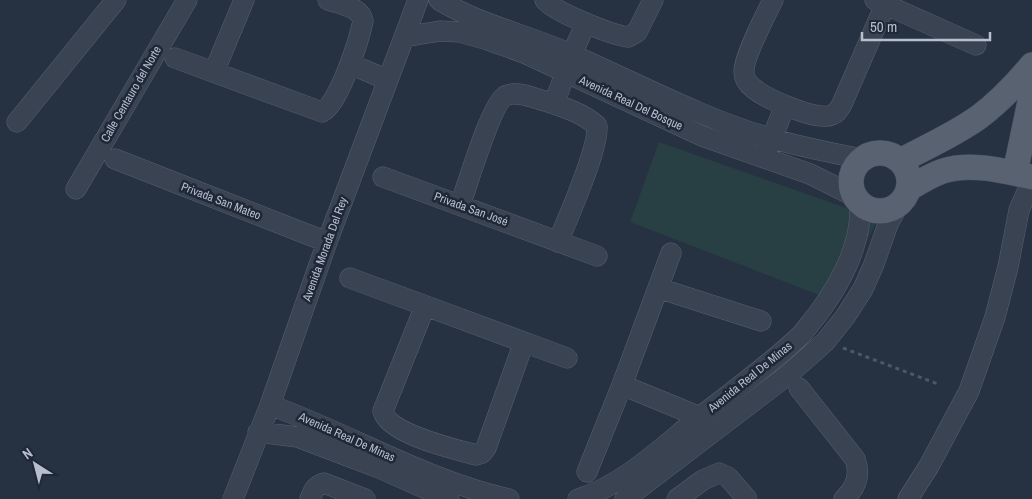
<svg xmlns="http://www.w3.org/2000/svg" width="1032" height="499" font-family="'Archivo Narrow',sans-serif">
	<style>
		.green { fill: #283f43 }
		.lines { fill: none; stroke-linecap: round; stroke-linejoin: round }
		.minor-casing { stroke: #58616f; stroke-width: 21 }
		.major-casing { stroke: #444c5b; stroke-width: 26 }
		.path { stroke: #465c5f; stroke-width: 3; stroke-dasharray: 4 4; stroke-linecap: butt }
		.minor { stroke: #3a4351; stroke-width: 20 }
		.major { stroke: #586271; stroke-width: 25 }
		.labels { text-anchor: middle; stroke-width: 5; stroke-linejoin: round; paint-order: stroke }
		.street-label { font-size: 12px; fill: #b7becc; stroke: #1f2837 }
	</style>
	<rect width="100%" height="100%" fill="#263142"/>
	<path class="green" d="M659,142L878,219L837,302L630,222Z"/>
	<g class="lines">
		<defs>
			<path id="minor" d="M439,0C480,25 529,35 573,55C639,84 703,119 773,139C802,147 832,153 862,159
				M545,0C554,12 612,35 628,37L637,32L653,0
				M773,0C766,14 743,59 744,72C744,78 748,84 753,88C765,98 817,122 832,115C837,113 840,108 842,104L885,5
				M875,0L976,45
				M404,37L440,31L459,32L488,40L524,53L702,136L810,174L854,196
				M175,58L322,112C339,104 359,40 363,21C361,7 340,4 328,0
				M350,64L388,80
				M214,72L244,0
				M554,104L572,54L586,23
				M17,122L116,0
				M767,150L785,106
				M115,159L327,242
				M383,177L597,256
				M76,189L187,0
				M460,205C467,187 491,104 505,96C517,90 533,98 545,101C563,107 583,113 597,126C599,148 568,218 558,242
				M350,278L567,358
				M658,288L761,321
				M425,306L383,411C388,434 455,449 476,455L482,453L486,448L524,342
				M622,385L700,417
				M799,388L855,459C861,475 856,488 844,499
				M270,405C350,434 425,480 509,499
				M258,432L297,437L379,468L449,499
				M587,472L622,385L671,253
				M233,499L270,405L327,242L418,0
				M310,499C313,491 315,486 324,483L365,499
				M578,499C623,485 660,449 697,419C732,392 768,366 800,336C806,330 811,322 817,315C841,283 862,245 860,204
				M625,499L789,374L825,342L845,317L863,289L874,264L888,224L898,206
				M677,499L703,480L719,473L728,477L747,499
				M908,499L929,466L969,391L995,317L1008,267L1019,210L1032,180"/>
			<path id="major" d="M851 182a29 29 0 1 1 58 0a29 29 0 1 1-58 0Z
				M900,161C926,147 954,135 979,117C999,102 1016,84 1032,65
				M1015,173L1032,92
				M908,189C920,182 931,175 943,171C971,162 1004,171 1032,177"/>
		</defs>
		<use href="#minor" class="minor-casing"/>
		<use href="#major" class="major-casing"/>
		<path class="path" d="M843,348L938,384"/>
		<use href="#minor" class="minor"/>
		<use href="#major" class="major"/>
	</g>
	<g class="labels">
		<g class="street-label">
			<text transform="translate(131 94) rotate(-60)" y="4">Calle Centauro del Norte</text>
			<text transform="translate(631 103) rotate(25)" y="4">Avenida Real Del Bosque</text>
			<text transform="translate(221 201) rotate(21)" y="4">Privada San Mateo</text>
			<text transform="translate(471 209) rotate(20)" y="4">Privada San José</text>
			<text transform="translate(325 249) rotate(-70)" y="4">Avenida Morada Del Rey</text>
			<text transform="translate(750 377) rotate(-39)" y="4">Avenida Real De Minas</text>
			<text transform="translate(347 437) rotate(24)" y="4">Avenida Real De Minas</text>
		</g>
	</g>
	<g transform="translate(35 464) rotate(324)" stroke="#1f2837" stroke-width="4" paint-order="stroke">
	<path d="M0-4L9 19L0 12L-9 19Z" fill="#b7becc"/>
	<text y="-8" font-size="14" font-weight="bold" text-anchor="middle" fill="#b7becc">N</text>
	</g>
	<path d="M862 32v8h128v-8" fill="none" stroke="#b7becc" stroke-width="2.5"/>
	<text x="870" y="32" font-size="15" fill="#b7becc" stroke="#1f2837" stroke-width="4" paint-order="stroke">50 m</text>
</svg>
